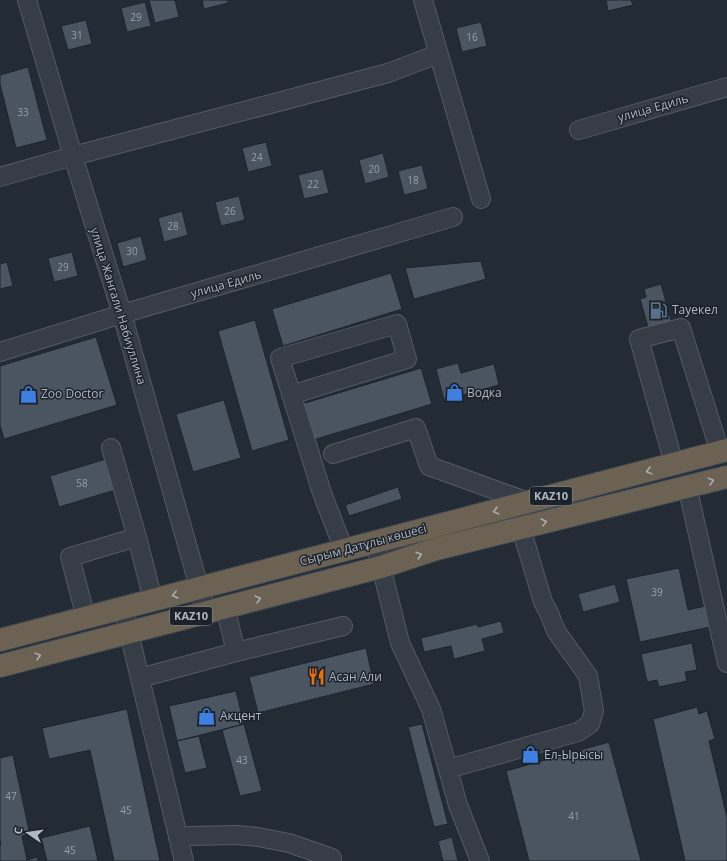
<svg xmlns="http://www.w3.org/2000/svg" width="727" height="861" font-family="'Open Sans',sans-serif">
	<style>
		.building { fill: #4b5561; stroke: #1d242d }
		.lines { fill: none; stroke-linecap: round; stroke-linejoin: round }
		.minor-casing { stroke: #545b64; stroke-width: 20 }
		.highway-casing { stroke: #414851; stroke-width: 24 }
		.minor { stroke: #363d46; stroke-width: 18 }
		.highway { stroke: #6b6254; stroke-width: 22 }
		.oneway { stroke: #aaafb7 }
		.labels { text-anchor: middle; stroke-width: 3; stroke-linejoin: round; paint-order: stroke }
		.number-label { font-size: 10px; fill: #989faa }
		.shield { fill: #1b222a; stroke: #848b94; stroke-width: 1 }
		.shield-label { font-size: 11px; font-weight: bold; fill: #b1b8c2 }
		.street-label { font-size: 12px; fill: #b1b8c2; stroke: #1b222a }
		.poi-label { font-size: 12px; fill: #b1b8c2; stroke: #1b222a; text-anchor: start }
	</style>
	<rect width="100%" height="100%" fill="#232b35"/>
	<path class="building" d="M149,0H175L179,17L155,23Z
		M202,0H228V3L204,9Z
		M606,0H631L633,5L608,11Z
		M145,2L151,26L127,32L121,8Z
		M86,20L92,44L68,50L61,26Z
		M481,22L487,46L462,52L456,28Z
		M28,67L47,140L16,148L0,84V75Z
		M266,142L272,166L248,172L242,148Z
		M383,153L389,177L365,184L359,160Z
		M422,165L428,189L404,195L398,171Z
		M323,169L329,193L304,199L298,175Z
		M239,196L245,220L221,226L215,202Z
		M182,211L188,235L164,242L158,218Z
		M141,236L147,260L123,267L117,243Z
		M72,252L78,276L54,282L48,258Z
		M481,261L486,279L414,299L405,268Z
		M7,262L13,286L0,289V264Z
		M391,273L402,309L283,346L272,309Z
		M661,284L673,327L650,334L640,299L646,297L644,289Z
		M255,320L289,440L252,451L218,331Z
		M96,337L117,405L4,439L0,425V366Z
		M458,363L461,373L494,364L499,385L444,400L436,369Z
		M421,368L432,404L313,440L302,404Z
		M224,400L241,458L193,472L176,414Z
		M106,459L115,490L59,507L50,476Z
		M398,487L402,499L349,516L345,505Z
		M679,568L688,610L705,606L710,627L640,642L626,579Z
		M615,584L620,602L583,612L578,594Z
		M501,621L504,633L482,639L485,651L454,659L451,646L424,652L421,638L477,624L478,627Z
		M692,643L697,670L685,672L687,681L659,687L657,680L647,682L641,654Z
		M366,648L374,684L258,713L249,677Z
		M236,691L244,724L177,741L169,706Z
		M697,707L699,714L707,711L715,739L709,741L727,817V861H685L653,719Z
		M127,709L160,861H114L90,750L49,759L42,728Z
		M244,724L262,791L240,796L222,730Z
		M422,724L448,824L434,827L408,727Z
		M199,736L207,768L185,773L177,741Z
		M609,742L641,861H529L506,771Z
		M13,755L30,835L22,836L27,860L37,857L38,861H0V845L1,844L0,839V758Z
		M90,826L98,861H47L41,838Z
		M452,837L458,861H443L438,841Z"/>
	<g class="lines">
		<defs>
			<path id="minor" d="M27,0L73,156L122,314L206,612
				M423,0L481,199
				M579,130L727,87
				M0,177L73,156L388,73L438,54
				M0,352L122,314L453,217
				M291,395L407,359L397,324L280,358L322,493L344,550
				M111,448L137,537
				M333,454L416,428L429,466L528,502
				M674,464L639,339L681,328L720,452
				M686,488L690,499L727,663
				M375,542L400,643L431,709L458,805L480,861
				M225,607L236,652L343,626
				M123,608L184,861
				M86,618L70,557L137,537L153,600
				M140,678L236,652
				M448,769L578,732L590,724L594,711L588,676L556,631L549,613L543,602L521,528
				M178,838L189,836L236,835L258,837L289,843L332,858"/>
			<path id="highway" d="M0,640L727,450
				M0,666L381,567L436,549L727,477"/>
		</defs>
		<use href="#minor" class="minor-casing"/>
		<use href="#highway" class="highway-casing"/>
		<use href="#minor" class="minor"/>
		<use href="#highway" class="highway"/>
	</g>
	<defs><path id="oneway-chevron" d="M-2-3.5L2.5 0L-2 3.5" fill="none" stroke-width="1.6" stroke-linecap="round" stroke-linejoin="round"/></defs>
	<g class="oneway">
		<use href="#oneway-chevron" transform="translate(649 471) rotate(165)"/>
		<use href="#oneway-chevron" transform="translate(711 481) rotate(-15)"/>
		<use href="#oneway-chevron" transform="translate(496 511) rotate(165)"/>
		<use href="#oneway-chevron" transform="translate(544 522) rotate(-14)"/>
		<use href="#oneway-chevron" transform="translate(419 555) rotate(-18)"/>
		<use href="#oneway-chevron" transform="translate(175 595) rotate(166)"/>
		<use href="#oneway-chevron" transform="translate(258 599) rotate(-15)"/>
		<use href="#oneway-chevron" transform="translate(38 656) rotate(-15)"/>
	</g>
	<defs>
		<symbol id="fuel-bare" viewBox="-9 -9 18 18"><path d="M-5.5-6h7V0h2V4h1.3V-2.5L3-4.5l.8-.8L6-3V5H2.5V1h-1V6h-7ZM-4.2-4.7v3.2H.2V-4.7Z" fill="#5c6f8a" stroke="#1b222a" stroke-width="2.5" paint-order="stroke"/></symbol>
		<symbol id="shop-bare" viewBox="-9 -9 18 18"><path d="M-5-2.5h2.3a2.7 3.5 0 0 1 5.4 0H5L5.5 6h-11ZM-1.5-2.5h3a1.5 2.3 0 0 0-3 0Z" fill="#3f7fe0" stroke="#1b222a" stroke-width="2.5" paint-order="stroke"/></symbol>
		<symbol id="restaurant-bare" viewBox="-9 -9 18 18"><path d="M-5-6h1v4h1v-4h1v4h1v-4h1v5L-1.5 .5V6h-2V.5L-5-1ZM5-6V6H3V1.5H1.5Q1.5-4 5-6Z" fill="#e8710a" stroke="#1b222a" stroke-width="2.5" paint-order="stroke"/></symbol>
	</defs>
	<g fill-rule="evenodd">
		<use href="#fuel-bare" x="646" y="298" width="25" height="25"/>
		<use href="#shop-bare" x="442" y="380" width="25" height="25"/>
		<use href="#shop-bare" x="16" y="382" width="25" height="25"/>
		<use href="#restaurant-bare" x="304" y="664" width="25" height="25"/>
		<use href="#shop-bare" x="194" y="704" width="25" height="25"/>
		<use href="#shop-bare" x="518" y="742" width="25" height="25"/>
	</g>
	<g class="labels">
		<g class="number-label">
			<text x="136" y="21">29</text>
			<text x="77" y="39">31</text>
			<text x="472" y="41">16</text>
			<text x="23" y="116">33</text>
			<text x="257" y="161">24</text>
			<text x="374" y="173">20</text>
			<text x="413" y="184">18</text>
			<text x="313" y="188">22</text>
			<text x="230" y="215">26</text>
			<text x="173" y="230">28</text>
			<text x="132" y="255">30</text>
			<text x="63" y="271">29</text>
			<text x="82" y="487">58</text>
			<text x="657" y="596">39</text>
			<text x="242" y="764">43</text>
			<text x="11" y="800">47</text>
			<text x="126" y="814">45</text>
			<text x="574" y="820">41</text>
			<text x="70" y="854">45</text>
		</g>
		<g class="shield">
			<rect x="530" y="487" width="42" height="18" rx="3"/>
			<rect x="170" y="607" width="42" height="18" rx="3"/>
		</g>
		<g class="shield-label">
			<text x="551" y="500">KAZ10</text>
			<text x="191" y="620">KAZ10</text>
		</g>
		<g class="street-label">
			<text transform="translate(653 108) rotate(-16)" y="4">улица Едиль</text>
			<text transform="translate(226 284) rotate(-16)" y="4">улица Едиль</text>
			<text transform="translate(118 306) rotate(73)" y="4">улица Жангали Набиуллина</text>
			<text transform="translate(363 545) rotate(-15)" y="4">Сырым Датұлы көшесі</text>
		</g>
		<g class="poi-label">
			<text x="672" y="314">Тауекел</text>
			<text x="467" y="397">Водка</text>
			<text x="41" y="398">Zoo Doctor</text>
			<text x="329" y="681">Асан Али</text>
			<text x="220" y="720">Акцент</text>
			<text x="544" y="759">Ел-Ырысы</text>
		</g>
	</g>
	<g transform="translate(28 833) rotate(283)" stroke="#1b222a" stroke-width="3" paint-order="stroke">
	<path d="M0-3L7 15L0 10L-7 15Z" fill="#b1b8c2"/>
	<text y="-6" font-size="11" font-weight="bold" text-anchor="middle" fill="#b1b8c2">С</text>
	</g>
</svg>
